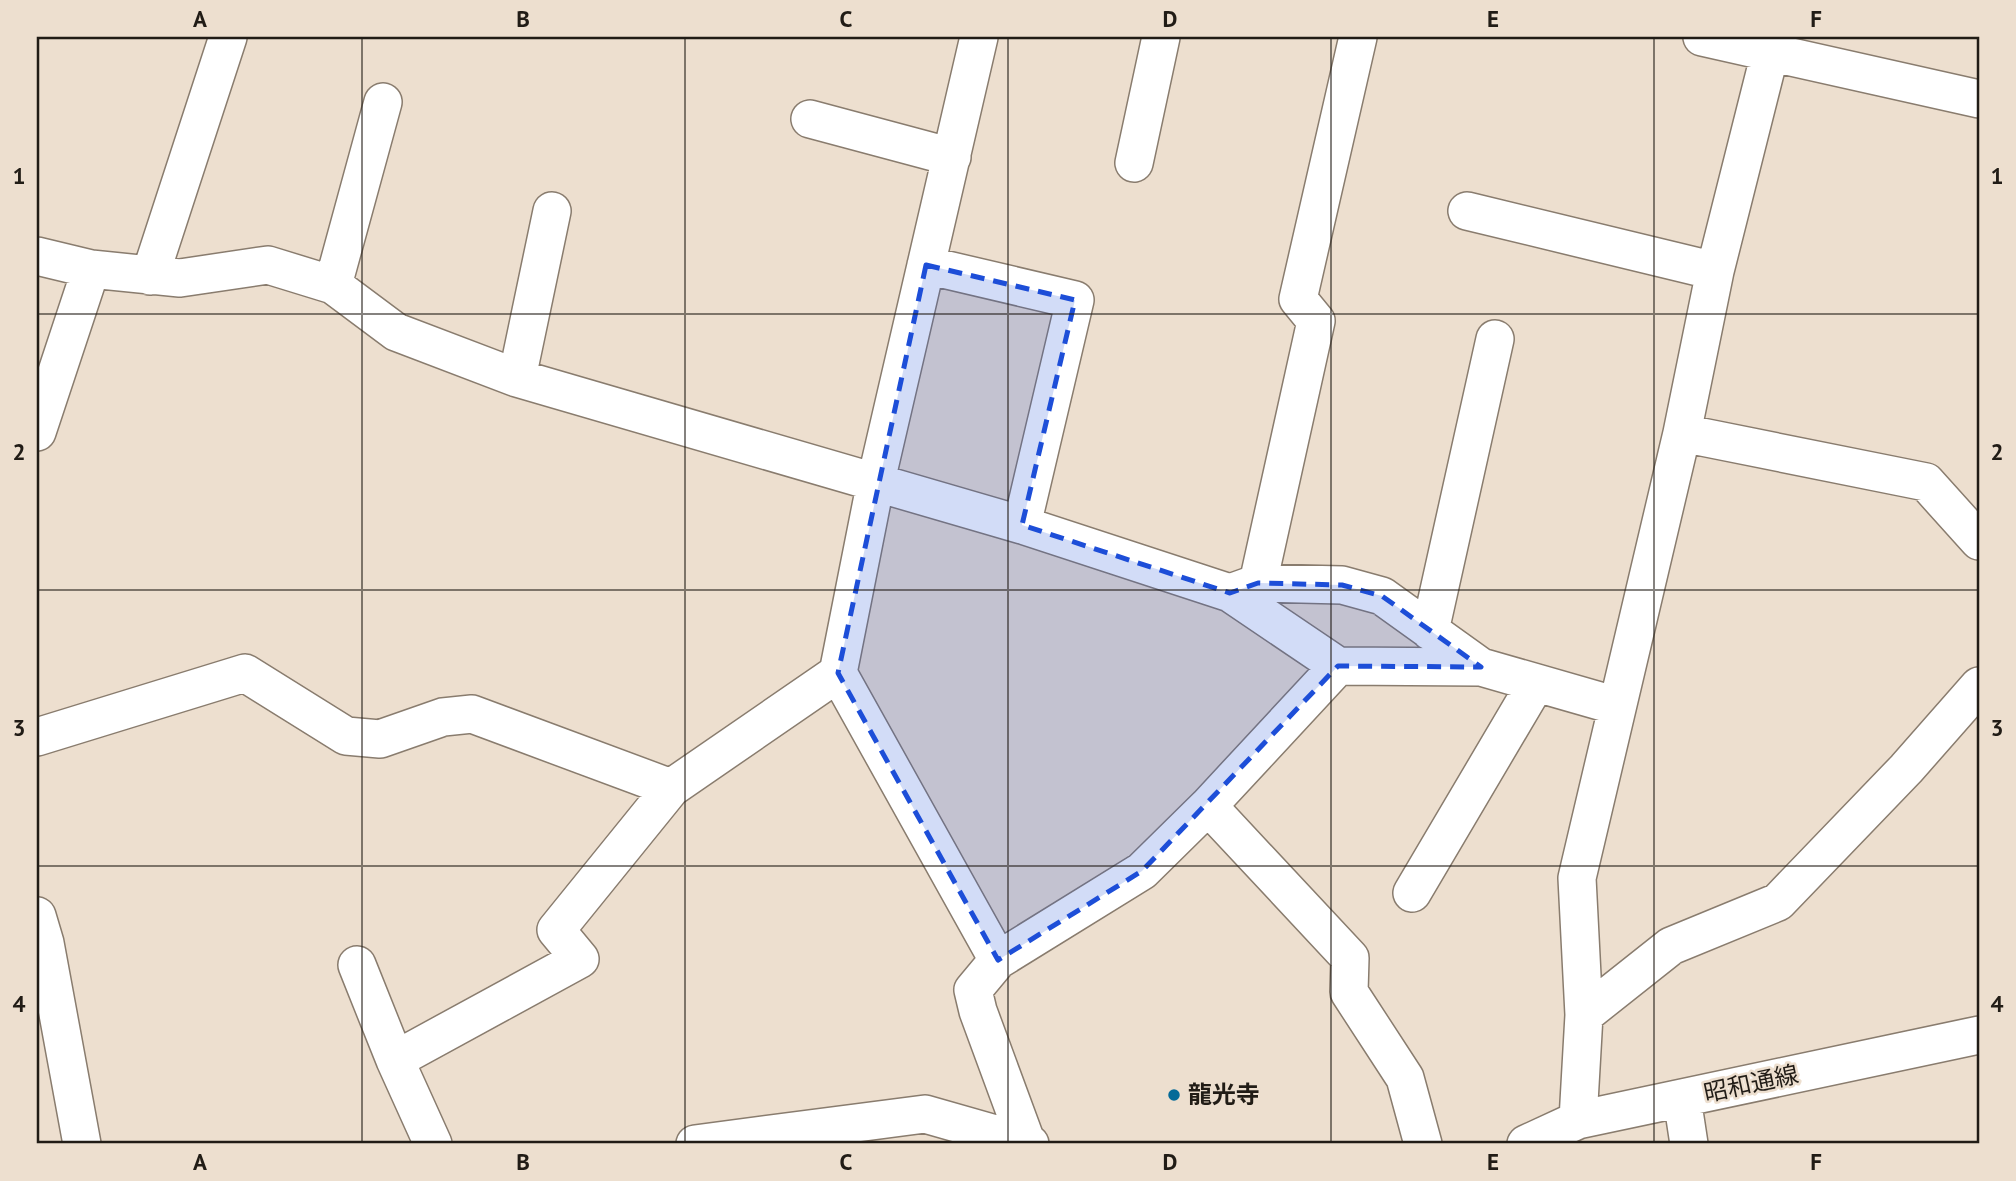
<svg xmlns="http://www.w3.org/2000/svg" width="2016" height="1181" font-family="'PT Sans','Noto Sans JP',sans-serif">
	<style>
		.lines { fill: none; stroke-linecap: round; stroke-linejoin: round }
		.minor-casing { stroke: #897c6e; stroke-width: 40 }
		.minor { stroke: #fff; stroke-width: 37 }
		.marked { fill: #1d4ed8; fill-opacity: 0.2; stroke: #1d4ed8; stroke-width: 5; stroke-dasharray: 14 9; stroke-linejoin: round }
		.grid { fill: none; stroke: #211c16; stroke-width: 2; stroke-opacity: 0.55 }
		.poi-dot { fill: #046a98; stroke: #eddfcf; stroke-width: 2.5 }
		.labels { text-anchor: middle; stroke-width: 5; stroke-linejoin: round; paint-order: stroke }
		.street-label { font-size: 24px; fill: #211c16; stroke: #eddfcf }
		.poi-label { font-size: 24px; font-weight: bold; fill: #211c16; stroke: #eddfcf; text-anchor: start }
		.neatline { fill: none; stroke: #211c16; stroke-width: 2.5 }
		.grid-label { font-size: 23px; text-anchor: middle; font-weight: bold; fill: #211c16 }
	</style>
	<rect width="100%" height="100%" fill="#eddfcf"/>
	<g class="lines">
		<defs>
			<path id="minor" d="M979,37L876,481L838,673L998,960L973,990L978,1011L1027,1144
				M1702,37L1979,99
				M810,119L952,157
				M1134,163L1161,37
				M1467,211L1715,271
				M37,256L91,269L180,278L268,265L333,285L396,332L517,378L1022,525L1230,593L1258,583L1342,585L1382,596L1481,667L1617,706
				M926,265L1075,300L1022,525
				M150,276L228,37
				M333,285L383,102
				M517,378L552,211
				M37,432L91,269
				M1682,433L1926,482L1979,541
				M1258,583L1316,321L1298,299L1358,37
				M1230,593L1338,666L1481,667
				M1430,631L1495,339
				M37,737L245,673L346,736L380,739L443,717L472,714L671,788
				M1208,806L1350,958L1349,992L1405,1078L1423,1144
				M1412,893L1536,683
				M37,916L45,943L82,1144
				M998,960L1142,871L1208,806L1338,666
				M357,965L395,1060L433,1144
				M1584,1015L1671,946L1778,902L1906,769L1979,686
				M395,1060L580,959L556,930L671,788L838,673
				M1682,1098L1689,1144
				M1578,1120L1584,1015L1577,878L1682,433L1715,271L1774,37
				M695,1144L925,1114L1030,1144
				M1526,1144L1578,1120L1979,1035"/>
		</defs>
		<use href="#minor" class="minor-casing"/>
		<use href="#minor" class="minor"/>
	</g>
	<path class="marked" d="M926,265L1075,300L1022,525L1230,593L1258,583L1342,585L1382,596L1481,667L1338,666L1142,871L998,960L838,673Z"/>
	<path class="grid" d="M362,37V1144M685,37V1144M1008,37V1144M1331,37V1144M1654,37V1144M37,314H1979M37,590H1979M37,866H1979"/>
	<circle class="poi-dot" cx="1174" cy="1095" r="7"/>
	<g class="labels">
		<g class="street-label">
			<text transform="translate(1751 1084) rotate(-12)" y="8">昭和通線</text>
		</g>
		<g class="poi-label">
			<text x="1188" y="1103">龍光寺</text>
		</g>
	</g>
	<rect width="2016" height="1181" fill="none" stroke="#eddfcf" stroke-width="77"/>
	<rect x="38" y="38" width="1940" height="1104" class="neatline"/>
	<g class="grid-label">
		<text x="200" y="27">A</text>
		<text x="523" y="27">B</text>
		<text x="846" y="27">C</text>
		<text x="1170" y="27">D</text>
		<text x="1493" y="27">E</text>
		<text x="1816" y="27">F</text>
		<text x="19" y="184">1</text>
		<text x="1997" y="184">1</text>
		<text x="19" y="460">2</text>
		<text x="1997" y="460">2</text>
		<text x="19" y="736">3</text>
		<text x="1997" y="736">3</text>
		<text x="19" y="1012">4</text>
		<text x="1997" y="1012">4</text>
		<text x="200" y="1170">A</text>
		<text x="523" y="1170">B</text>
		<text x="846" y="1170">C</text>
		<text x="1170" y="1170">D</text>
		<text x="1493" y="1170">E</text>
		<text x="1816" y="1170">F</text>
	</g>
</svg>
